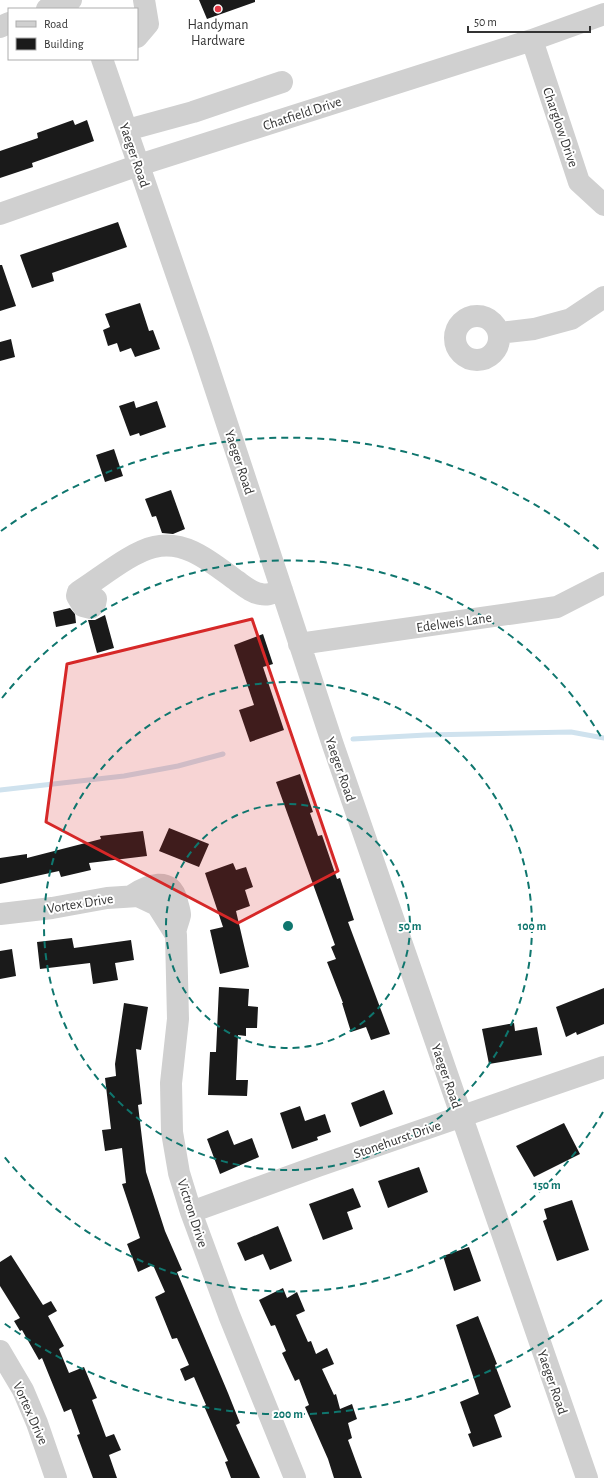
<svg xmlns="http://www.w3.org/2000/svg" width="604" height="1478" font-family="'Alegreya Sans',sans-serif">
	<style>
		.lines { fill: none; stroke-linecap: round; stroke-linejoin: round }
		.stream { stroke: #cfe2ee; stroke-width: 5 }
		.building { fill: #1a1a1a }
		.minor { stroke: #d0d0d0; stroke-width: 22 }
		.marked { fill: #d62828; fill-opacity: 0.2; stroke: #d62828; stroke-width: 3; stroke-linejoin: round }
		.ring { fill: none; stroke: #0f766e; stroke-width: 2; stroke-dasharray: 7 5 }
		.poi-dot { fill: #e63946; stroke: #fff; stroke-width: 1.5 }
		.labels { text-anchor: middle; stroke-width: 4; stroke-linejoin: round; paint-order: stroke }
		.poi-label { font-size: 14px; fill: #333; stroke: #fff }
		.street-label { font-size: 14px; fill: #333; stroke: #fff }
		.centre { fill: #0f766e; stroke: #fff; stroke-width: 2 }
		.ring-label { font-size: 12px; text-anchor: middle; font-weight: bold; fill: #0f766e; stroke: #fff; stroke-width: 4; stroke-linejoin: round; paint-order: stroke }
	</style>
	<rect width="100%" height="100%" fill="#fff"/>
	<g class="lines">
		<path class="stream" d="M353,739L426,735L571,732L604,738
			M0,790L124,776L178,766L223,754"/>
	</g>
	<path class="building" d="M199,0H255V2L207,19Z
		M73,120L75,125L87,120L94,141L32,163L33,167L0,178V151L38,138L37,133Z
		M118,222L127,247L52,273L54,281L32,288L20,255Z
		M0,265H2L16,306L0,311Z
		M140,303L149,331L153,330L160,349L135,357L131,348L120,352L117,343L108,346L103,330L110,327L105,314Z
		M11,339L15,357L0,361V342Z
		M134,401L136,408L157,401L166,427L140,436L139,433L130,436L119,406Z
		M114,449L123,476L105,482L96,455Z
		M171,490L185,529L173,534L162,533L156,516L152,517L145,499Z
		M70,608L75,614L76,623L56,627L53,612Z
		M105,615L114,648L97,653L88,620H95Z
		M263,634L273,664L263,667L284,730L250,742L239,710L254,705L234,645Z
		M300,774L313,812L310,813L318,836L322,835L337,879L340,878L354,920L348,922L390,1034L371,1040L366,1027L351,1032L342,1003H343L327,962L336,959L331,947L335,945L276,782Z
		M169,828L209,844L199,867L159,851Z
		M143,831L147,856L89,863L91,870L61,877L59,871L0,884V858L27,854V858L101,839L100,836Z
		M233,863L236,870L246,867L253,887L245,890L250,906L236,911L249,967L220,974L210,930L223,927L205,873Z
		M72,938L74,948L131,940L134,960L115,963L118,980L93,984L90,963L40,969L37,942Z
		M12,949L16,976L0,979V951Z
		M219,987L249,989L248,1006L258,1007L257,1028H246V1036L238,1035L236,1080H248L247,1096L208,1095L210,1052H216Z
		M604,988V1024L577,1035L576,1032L566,1037L556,1007Z
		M124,1003L148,1007L141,1050L136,1049L142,1104L138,1105L146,1172L165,1231L182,1270L177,1272L228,1393L240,1423L236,1425L260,1478H231L225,1462L228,1461L204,1406L206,1405L194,1377L185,1381L180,1369L189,1365L177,1338L172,1339L155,1297L165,1292L153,1265L138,1272L127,1244L140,1238L122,1184L126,1183L122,1148L105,1151L102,1130L111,1129L105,1078L116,1076L115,1064Z
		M514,1023L515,1031L537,1027L542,1055L489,1064L482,1029Z
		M384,1090L393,1114L360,1127L351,1103Z
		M300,1106L305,1121L325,1114L331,1132L317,1137L318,1140L292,1149L280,1113Z
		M564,1123L580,1154L534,1177L516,1146Z
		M228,1130L234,1145L252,1138L259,1157L220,1174L207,1139Z
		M419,1167L428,1192L388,1208L378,1181Z
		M353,1188L361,1207L347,1212L353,1229L323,1240L309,1204Z
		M572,1200L589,1250L557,1261L543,1221L547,1219L544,1209Z
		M278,1226L292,1261L270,1270L263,1254L245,1261L237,1243Z
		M469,1247L481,1281L454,1291L443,1256Z
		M11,1255L43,1305L51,1301L57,1311L48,1316L64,1346L59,1349L69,1373L84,1367L97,1398L92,1400L106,1437L114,1434L121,1450L109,1455L117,1478H93L77,1435L80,1434L71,1409L64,1412L42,1358L39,1360L22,1330L20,1331L14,1321L20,1318L0,1286V1262Z
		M283,1288L287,1298L297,1292L305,1311L296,1315L308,1342L311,1341L316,1354L327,1348L334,1364L322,1369L334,1395L336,1394L340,1409L352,1404L357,1419L348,1423L352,1438L348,1440L362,1478H334L328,1459L305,1407L309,1405L299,1379L295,1381L282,1353L286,1351L275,1325L271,1326L259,1300Z
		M478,1316L497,1364L495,1365L511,1407L494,1415L502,1437L473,1447L468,1434L471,1433L460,1402L479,1394L456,1325Z"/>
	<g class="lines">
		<path class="minor" d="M47,9L71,0
			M0,27L9,23
			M137,37L148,24L144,0
			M532,40L579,182L604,205
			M102,59L202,348L333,745L587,1478
			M127,130L193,112L282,82
			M0,214L139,165L532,40L604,14
			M455 338a22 22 0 1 1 44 0a22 22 0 1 1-44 0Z
			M499,333L534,329L571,319L604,297
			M84,589L96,599L95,604L91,608L83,606L77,596L78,592C99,579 131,552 154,547C186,539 212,563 237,581C244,586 252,593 261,594C268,596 275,592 282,590
			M299,644L557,607L604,583
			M131,896C147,885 172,875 177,902C178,906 180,911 180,915C179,920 176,927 175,933
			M0,914L52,908L107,898L138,896L157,905L176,935L178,1019L171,1083L172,1132L179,1173L191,1212L229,1315L295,1478
			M191,1212L318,1166L604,1067
			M0,1351L23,1390L37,1423L56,1478"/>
	</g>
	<path class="marked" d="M252,619L338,871L238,923L46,822L67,664Z"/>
	<g class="ring">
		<circle cx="288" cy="926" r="122"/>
		<circle cx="288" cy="926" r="244"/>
		<path d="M603 1112A366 366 0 0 1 2 1154M2 698A366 366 0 0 1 603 740"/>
		<path d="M602 1300A488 488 0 0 1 1 1321M1 531A488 488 0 0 1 602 552"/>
	</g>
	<circle class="poi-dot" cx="218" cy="9" r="4"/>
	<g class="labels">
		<g class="poi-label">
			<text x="218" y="29">Handyman<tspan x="218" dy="16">Hardware</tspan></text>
		</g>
		<g class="street-label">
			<text transform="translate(302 113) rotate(-18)" y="5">Chatfield Drive</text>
			<text transform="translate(561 127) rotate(71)" y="5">Charglow Drive</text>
			<text transform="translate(135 155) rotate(71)" y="5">Yaeger Road</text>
			<text transform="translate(240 462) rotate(72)" y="5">Yaeger Road</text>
			<text transform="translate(454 622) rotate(-8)" y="5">Edelweis Lane</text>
			<text transform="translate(341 769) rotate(71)" y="5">Yaeger Road</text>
			<text transform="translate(80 903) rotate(-9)" y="5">Vortex Drive</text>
			<text transform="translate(447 1076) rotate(71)" y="5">Yaeger Road</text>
			<text transform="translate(397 1139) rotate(-19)" y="5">Stonehurst Drive</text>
			<text transform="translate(193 1213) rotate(72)" y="5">Victron Drive</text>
			<text transform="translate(553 1382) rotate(71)" y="5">Yaeger Road</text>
			<text transform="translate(31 1413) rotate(66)" y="5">Vortex Drive</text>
		</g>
	</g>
	<circle cx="288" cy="926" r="6" class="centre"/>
	<g class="ring-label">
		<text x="410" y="930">50 m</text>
		<text x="532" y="930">100 m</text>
		<text x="547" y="1189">150 m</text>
		<text x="288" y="1418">200 m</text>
	</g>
	<rect x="8" y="8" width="130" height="52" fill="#ffffff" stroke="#adadad"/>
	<rect x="16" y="21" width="20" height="6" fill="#d0d0d0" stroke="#adadad"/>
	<text x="44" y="28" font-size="12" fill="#333333">Road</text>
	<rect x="16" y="38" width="20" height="12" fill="#1a1a1a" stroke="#adadad"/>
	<text x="44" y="48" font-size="12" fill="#333333">Building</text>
	<path d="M468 26v6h122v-6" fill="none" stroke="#333333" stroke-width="2"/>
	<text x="474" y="26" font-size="12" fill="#333333" stroke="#ffffff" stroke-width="3" paint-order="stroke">50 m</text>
</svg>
